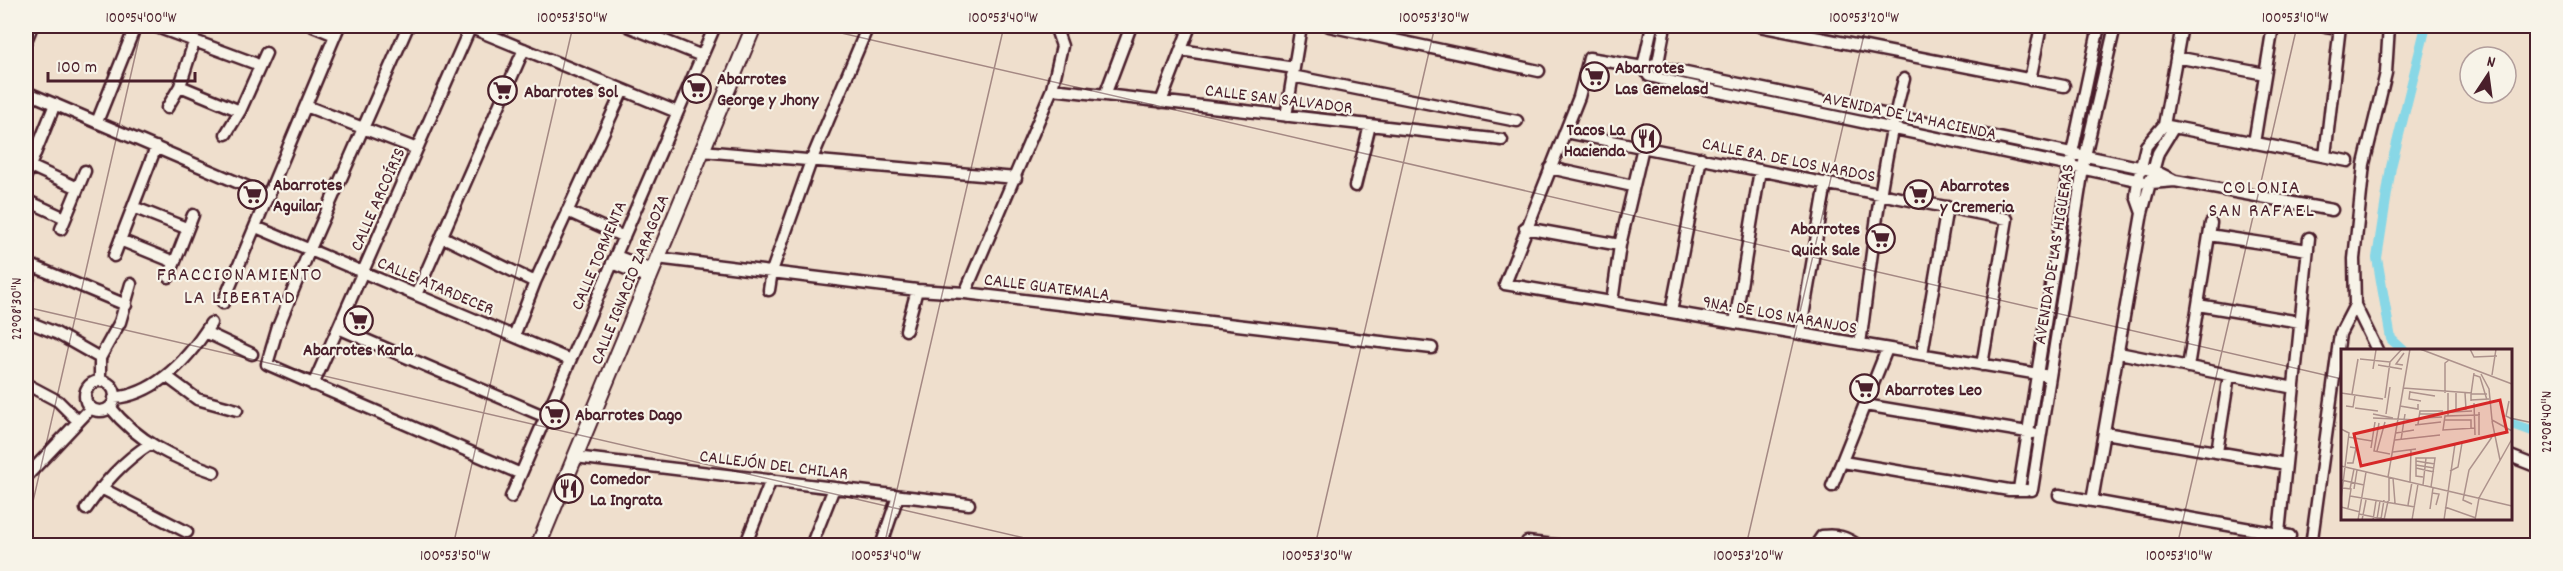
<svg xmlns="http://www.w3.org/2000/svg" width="2563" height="571" font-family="Dekko,sans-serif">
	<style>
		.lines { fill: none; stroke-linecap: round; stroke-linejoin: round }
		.canal { stroke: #88d7e6; stroke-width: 10 }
		.street-casing { stroke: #4a1f2b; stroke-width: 15 }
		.secondary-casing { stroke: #4a1f2b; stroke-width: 18 }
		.street { stroke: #f7f3e8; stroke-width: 10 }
		.secondary { stroke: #f7f3e8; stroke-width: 14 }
		.ticks { fill: none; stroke: #4a1f2b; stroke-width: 1.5; stroke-opacity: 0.45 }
		.labels { text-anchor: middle; stroke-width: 4.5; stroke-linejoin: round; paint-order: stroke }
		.poi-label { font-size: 18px; font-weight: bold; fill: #4a1f2b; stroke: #f7f3e8; text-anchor: start }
		.street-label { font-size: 18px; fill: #4a1f2b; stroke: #f7f3e8 }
		.neighbourhood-label { font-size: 20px; letter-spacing: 1.5px; fill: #4a1f2b; stroke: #f7f3e8 }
		.inset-road { fill: none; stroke: #ad928c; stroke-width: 1.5 }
		.view { fill: #d62828; fill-opacity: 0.15; stroke: #d62828; stroke-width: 3 }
		.inset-edge { fill: none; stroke: #4a1f2b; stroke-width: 3 }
		.neatline { fill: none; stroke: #4a1f2b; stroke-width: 2 }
		.ticks-label { font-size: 15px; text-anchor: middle; fill: #4a1f2b }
	</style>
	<rect width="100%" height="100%" fill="#efdfcd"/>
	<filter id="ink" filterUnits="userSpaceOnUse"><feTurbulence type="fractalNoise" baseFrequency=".0167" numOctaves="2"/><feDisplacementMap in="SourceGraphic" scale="12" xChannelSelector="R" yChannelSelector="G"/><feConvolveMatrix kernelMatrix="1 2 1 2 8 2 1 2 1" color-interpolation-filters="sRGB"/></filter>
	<g filter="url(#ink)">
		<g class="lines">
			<path class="canal" d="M2403,350L2391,339L2377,258L2391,167L2426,26
				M2510,423L2538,433"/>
			<defs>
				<path id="street" d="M154,26L254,63L258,67
					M313,26L335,35
					M408,26L310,249L278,327L267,364L521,474
					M467,26L677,112
					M628,26L702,56
					M1329,26L1539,71
					M1759,26L2064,86
					M2326,26L2339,28
					M26,41L32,26
					M1181,50L1294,68
					M2176,57L2265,74
					M1658,63L1643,67L1589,58L1579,97L1505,284L2050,376
					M1658,63L1662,68L2153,170L2173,180
					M1658,63L1665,26
					M1643,67L1649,76L1686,85L2151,183L2175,181L2332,210
					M1643,67L1652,26
					M1292,76L1517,121
					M2030,80L2041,26
					M180,86L240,111
					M1052,89L1502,140
					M26,92L269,196
					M1105,95L1131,26
					M1161,102L1190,26
					M306,106L417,149
					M167,108L180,86L194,42
					M1286,116L1301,26
					M97,122L135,27L138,26
					M2168,126L2348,161
					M1565,132L2007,219L1982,365
					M226,134L240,111L266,53
					M2254,143L2273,26
					M702,151L1016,178
					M2325,156L2340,26
					M30,166L78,188
					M1550,168L1633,186
					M26,176L55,104
					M1355,186L1370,125
					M26,200L65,218
					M133,207L186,228
					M567,211L624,237
					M2142,213L2136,196L2138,180L2146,146L2164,125L2182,26
					M256,227L570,360
					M1525,228L1620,245
					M61,229L85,171
					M2209,235L2308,250
					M443,237L535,282
					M120,240L174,262
					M114,256L156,147
					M616,256L652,270
					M657,258L917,290L965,293L1432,348
					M26,263L126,305
					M612,263L649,278
					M169,277L193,215
					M26,284L33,266
					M769,290L772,271L811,161L868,26
					M965,293L1052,89L1062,46L1055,26
					M416,295L524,49
					M1612,302L1620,245L1643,147
					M223,303L339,26
					M2198,305L2300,322
					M1671,312L1701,158
					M26,321L56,333L100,358
					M1735,323L1760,170
					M338,328L546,417
					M906,330L917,290
					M205,332L252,354
					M1800,334L1826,183
					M514,336L535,282L623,90
					M1860,344C1872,255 1881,165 1904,79
					M2377,350L2355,305L2354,259L2364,164L2386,73L2389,26
					M2119,353L2294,388
					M1922,354L1947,207
					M2188,367L2211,223
					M166,376L197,399L237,410
					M100,381V358L120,322L131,284
					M85 396a15 15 0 1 1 30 0a15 15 0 1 1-30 0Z
					M26,384L58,401L78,421
					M313,385L471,26
					M114,398C158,394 189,358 211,323
					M1865,405L2033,433
					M110,407C138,442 173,458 214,472
					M2105,433L2286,464
					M2217,452L2229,375
					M2510,456L2538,467
					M575,457L969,504
					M1843,462L2009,490H2026
					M26,477L91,408
					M1832,486L1887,349
					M101,488L187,532
					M2019,489L2072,153L2099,26
					M2032,490L2085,156L2115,26
					M2059,495L2290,536
					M511,497L715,26
					M2092,501L2142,213L2158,153L2174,127
					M86,509C104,483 123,461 150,444
					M2279,533L2309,238
					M1527,542L1564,546
					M745,546L771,480
					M811,546L834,488
					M881,546L898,496
					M1815,546L1822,536C1837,534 1846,537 1859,546
					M2311,546L2340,334L2355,305"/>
				<path id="secondary" d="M538,546L754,26"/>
			</defs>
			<use href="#street" class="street-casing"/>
			<use href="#secondary" class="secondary-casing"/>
			<use href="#street" class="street"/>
			<use href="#secondary" class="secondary"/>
		</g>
	</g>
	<path class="ticks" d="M811,26L2342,379M26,307L1059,546M2510,418L2538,424M26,532L142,26M453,546L573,26M884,546L1004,26M1315,546L1435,26M1746,546L1866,26M2177,546L2297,26"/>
	<defs>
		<symbol id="supermarket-ring" viewBox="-11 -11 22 22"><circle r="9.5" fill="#f7f3e8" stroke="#4a1f2b" stroke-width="1.5"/><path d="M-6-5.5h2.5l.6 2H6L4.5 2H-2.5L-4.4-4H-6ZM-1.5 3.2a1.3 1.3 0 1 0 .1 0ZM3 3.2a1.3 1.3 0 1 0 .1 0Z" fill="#4a1f2b"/></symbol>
		<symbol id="restaurant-ring" viewBox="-11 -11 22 22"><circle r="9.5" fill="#f7f3e8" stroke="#4a1f2b" stroke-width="1.5"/><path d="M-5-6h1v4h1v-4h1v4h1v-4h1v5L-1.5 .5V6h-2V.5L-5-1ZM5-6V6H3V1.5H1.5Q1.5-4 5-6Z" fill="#4a1f2b"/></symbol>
	</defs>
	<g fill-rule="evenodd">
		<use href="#supermarket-ring" x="1578" y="60" width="33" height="33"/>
		<use href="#supermarket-ring" x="680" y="72" width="33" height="33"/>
		<use href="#supermarket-ring" x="486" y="74" width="33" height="33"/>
		<use href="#restaurant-ring" x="1630" y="122" width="33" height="33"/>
		<use href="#supermarket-ring" x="236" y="178" width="33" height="33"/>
		<use href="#supermarket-ring" x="1902" y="178" width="33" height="33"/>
		<use href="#supermarket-ring" x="1864" y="222" width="33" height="33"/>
		<use href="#supermarket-ring" x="342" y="304" width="33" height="33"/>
		<use href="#supermarket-ring" x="1848" y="372" width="33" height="33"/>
		<use href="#supermarket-ring" x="538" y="398" width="33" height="33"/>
		<use href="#restaurant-ring" x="552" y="472" width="33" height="33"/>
	</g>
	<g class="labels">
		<g class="poi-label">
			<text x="1615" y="73">Abarrotes<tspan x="1615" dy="21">Las Gemelasd</tspan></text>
			<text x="717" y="84">Abarrotes<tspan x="717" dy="21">George y Jhony</tspan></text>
			<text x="524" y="97">Abarrotes Sol</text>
			<text x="1625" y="135" text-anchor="end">Tacos La<tspan x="1625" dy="21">Hacienda</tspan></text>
			<text x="273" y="190">Abarrotes<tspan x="273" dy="21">Aguilar</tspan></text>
			<text x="1940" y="191">Abarrotes<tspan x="1940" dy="21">y Cremeria</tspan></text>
			<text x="1860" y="234" text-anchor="end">Abarrotes<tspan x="1860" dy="21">Quick Sale</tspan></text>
			<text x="358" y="355" text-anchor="middle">Abarrotes Karla</text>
			<text x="1885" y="395">Abarrotes Leo</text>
			<text x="575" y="420">Abarrotes Dago</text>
			<text x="590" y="484">Comedor<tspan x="590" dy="21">La Ingrata</tspan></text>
		</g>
		<g class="street-label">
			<text transform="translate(1279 98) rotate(7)" y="6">CALLE SAN SALVADOR</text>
			<text transform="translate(1910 115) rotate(12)" y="6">AVENIDA DE LA HACIENDA</text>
			<text transform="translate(1789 159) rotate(11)" y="6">CALLE 8A. DE LOS NARDOS</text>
			<text transform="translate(377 199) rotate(-66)" y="6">CALLE ARCOÍRIS</text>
			<text transform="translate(2053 254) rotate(-81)" y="6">AVENIDA DE LAS HIGUERAS</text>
			<text transform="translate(598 255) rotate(-67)" y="6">CALLE TORMENTA</text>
			<text transform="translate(629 279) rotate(-68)" y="6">CALLE IGNACIO ZARAGOZA</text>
			<text transform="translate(436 285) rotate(23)" y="6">CALLE ATARDECER</text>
			<text transform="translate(1047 286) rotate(7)" y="6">CALLE GUATEMALA</text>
			<text transform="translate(1780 314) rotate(10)" y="6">9NA. DE LOS NARANJOS</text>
			<text transform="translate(774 464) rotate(7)" y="6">CALLEJÓN DEL CHILAR</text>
		</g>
		<g class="neighbourhood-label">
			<text x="2262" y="193">COLONIA<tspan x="2262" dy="23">SAN RAFAEL</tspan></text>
			<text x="240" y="280">FRACCIONAMIENTO<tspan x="240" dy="23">LA LIBERTAD</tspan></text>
		</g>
	</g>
	<g transform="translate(2341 349)">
		<rect width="171" height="171" fill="#efdfcd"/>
		<path class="inset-road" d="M79,0L171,35M129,0L133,8L156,7M19,10L49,13L61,0M37,16L61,20M62,16L55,15L63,4M32,20L35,1M140,25L148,40L151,71L171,82M133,26L139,28L146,51M151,26L155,0M62,39L131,44M69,42L68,50L80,52M69,43L94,47M0,44L42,50M104,44V14L108,11M107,44V67M115,44V63M11,45L17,10M130,45L133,24M44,49L49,13M130,51L148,50M130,52V45H146M168,52L165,67L171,70M133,54L134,86M5,57L12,58L14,46M59,57L77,60V55M14,59L37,62M117,60H125L124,44M110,63L131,62M138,63V86M32,65L52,69M45,65L49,38M78,65H102M32,69L78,71M81,69L101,68M104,71H130V79M151,72L159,111M38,74L33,102L49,105M77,75L79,62H102M74,76L100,73M134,79L102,81L104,67L139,66M55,84L73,81M7,88L31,92M54,91L99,86M60,91L64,65M30,99L34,73M36,102L44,73M52,103L75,100M75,112L94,115M6,114H12L15,99L9,98M75,116L93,119M0,117L47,128L69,0M75,119L93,123M109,122L117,118L121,94M47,128L171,157M82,128L75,127V109H94L90,138M52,129L54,154M0,131L23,136M69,133L70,101M82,136L85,109M2,139L10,140L7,159M9,140L13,120M13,140L16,121M91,144L98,145L95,156M9,147L74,158M0,151L8,84L0,80M48,152V128M131,155L122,151L128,121L151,88M67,156L71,133M0,158L19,163M104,158L135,169M89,160L92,139M18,165L48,171M36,170L39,152M40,170L43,151M17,171L25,123M21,171L25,151M32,171L35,152M43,171L47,152M71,171L77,135M103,171L114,95L152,87M134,171L138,149L171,90"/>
		<path class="view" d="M159,51L166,83L20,117L13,85Z"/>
		<rect width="171" height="171" class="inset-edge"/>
	</g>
	<rect width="2563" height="571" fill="none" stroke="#f7f3e8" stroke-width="66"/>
	<g transform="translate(2488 75) rotate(13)"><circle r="28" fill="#f7f3e8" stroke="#b29e9c" stroke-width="1.5"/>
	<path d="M0-4.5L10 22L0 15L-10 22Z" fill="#4a1f2b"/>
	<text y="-9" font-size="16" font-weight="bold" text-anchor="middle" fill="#4a1f2b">N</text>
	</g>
	<path d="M48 72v9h147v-9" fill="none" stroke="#4a1f2b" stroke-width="3"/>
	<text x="57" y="72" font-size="18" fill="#4a1f2b" stroke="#f7f3e8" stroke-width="4.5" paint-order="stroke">100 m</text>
	<rect x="33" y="33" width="2497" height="505" class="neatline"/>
	<g class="ticks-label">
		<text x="141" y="22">100°54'00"W</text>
		<text x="572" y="22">100°53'50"W</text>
		<text x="1003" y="22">100°53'40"W</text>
		<text x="1434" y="22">100°53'30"W</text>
		<text x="1864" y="22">100°53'20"W</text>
		<text x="2295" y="22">100°53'10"W</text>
		<text transform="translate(16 309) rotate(-90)" y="5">22°08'30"N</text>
		<text transform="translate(2546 422) rotate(-90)" y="5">22°08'40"N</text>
		<text x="455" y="560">100°53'50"W</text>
		<text x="886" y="560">100°53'40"W</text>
		<text x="1317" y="560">100°53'30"W</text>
		<text x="1748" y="560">100°53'20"W</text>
		<text x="2179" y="560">100°53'10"W</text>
	</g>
</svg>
